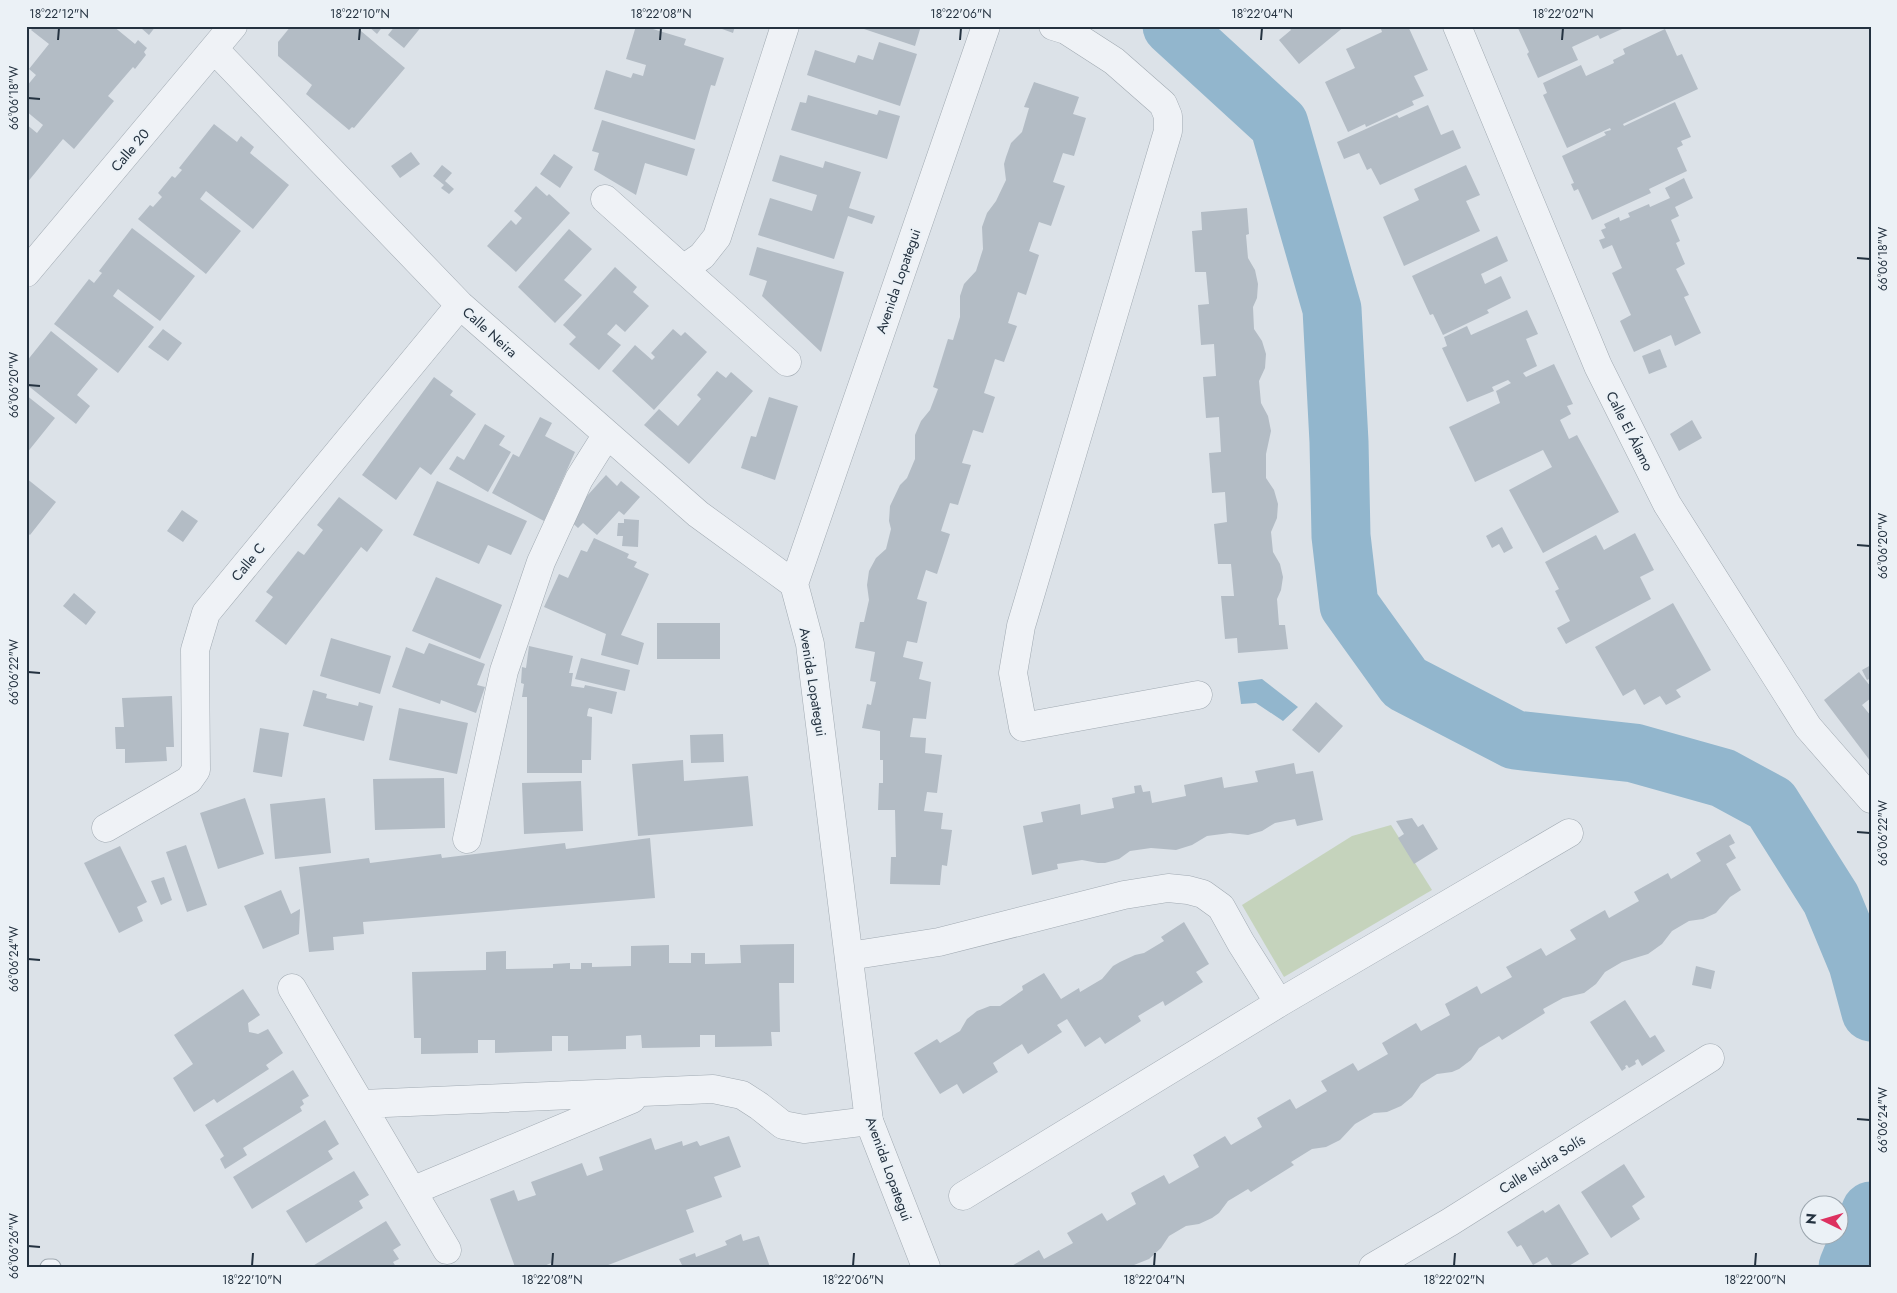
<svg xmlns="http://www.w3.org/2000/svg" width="1897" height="1293" font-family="Jost,sans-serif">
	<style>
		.green { fill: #c5d3bc }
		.water { fill: #92b6cd }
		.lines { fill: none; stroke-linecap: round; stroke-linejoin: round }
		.river { stroke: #92b6cd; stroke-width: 59 }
		.building { fill: #b3bcc5 }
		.service-casing { stroke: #a1aab2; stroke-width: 17 }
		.minor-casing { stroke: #a1aab2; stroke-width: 29 }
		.tertiary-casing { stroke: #a1aab2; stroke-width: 29 }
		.service { stroke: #eff2f6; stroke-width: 15 }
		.minor { stroke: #eff2f6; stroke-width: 28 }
		.tertiary { stroke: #eff2f6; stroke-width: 28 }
		.ticks { fill: none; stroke: #243240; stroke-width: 2 }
		.labels { text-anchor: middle; stroke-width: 4; stroke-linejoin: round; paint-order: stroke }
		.street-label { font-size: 14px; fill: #243240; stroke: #ebf1f6 }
		.neatline { fill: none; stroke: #243240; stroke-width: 2 }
		.ticks-label { font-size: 12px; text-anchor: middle; fill: #243240 }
	</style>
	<rect width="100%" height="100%" fill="#dce2e8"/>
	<path class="green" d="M1391,825L1432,890L1284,977L1242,905L1352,836Z"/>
	<path class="water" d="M1262,679L1298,707L1283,721L1256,703L1241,704L1238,682Z"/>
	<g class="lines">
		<path class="river" d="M1172,26L1279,124L1332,309L1339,442L1341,536L1349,605L1405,683L1515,740L1634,753L1723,778L1771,804L1831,899L1858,964L1871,1012
			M1848,1267L1871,1211"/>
	</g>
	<path class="building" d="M35,26H113L135,44L138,40L147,48L144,52L146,55L135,69L133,67L108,96L114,101L74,149L63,139L26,184V124L37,133L43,125L26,111V87L36,75L29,69L49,44L31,30Z
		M142,26H156L149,35L141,28Z
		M291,26H355L405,68L354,128L352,127L349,130L306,94L312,85L278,56V42Z
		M368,26H383L377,34Z
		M395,26H422L404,48L388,35Z
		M636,26H643L686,39L684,45L724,58L715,86L711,85L695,140L594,109L606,70L631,78L633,73L643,76L646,65L626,59Z
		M714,26H735L733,33Z
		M855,26H921L915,46Z
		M1288,26H1345L1299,64L1279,40L1291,30Z
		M1380,26H1408L1428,70L1414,76L1424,96L1412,101L1414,105L1366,127L1365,124L1348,132L1325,82L1355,68L1346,49L1382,32Z
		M1517,26H1620L1622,29L1600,39L1598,35L1572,47L1578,60L1538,78L1527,54L1529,52Z
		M1665,29L1677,56L1682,54L1698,89L1623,124L1624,126L1675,102L1691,137L1681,141L1683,145L1677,148L1687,171L1649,189L1651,193L1592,220L1578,189L1574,191L1571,184L1574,183L1562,156L1606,135L1604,132L1611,130L1610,128L1567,148L1543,95L1547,93L1543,83L1581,65L1586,76L1614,63L1613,60L1625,54L1623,49Z
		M879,42L917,54L900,106L807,75L815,50L855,63L858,55L873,60Z
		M1034,82L1079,97L1073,114L1086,118L1074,156L1063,153L1053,182L1065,186L1051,226L1039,222L1029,251L1039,255L1026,295L1018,292L1008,323L1017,326L1004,362L995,359L984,393L995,397L983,433L973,430L962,463L971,465L958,505L950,503L941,531L950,534L937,574L926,570L917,599L927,602L917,643L907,641L903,657L923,662L919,679L931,682L926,719L913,718L910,737L926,738L925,753L942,755L937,793L927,792L924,811L943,813L941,829L952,830L947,866L942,865L940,885L890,884L891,857H896L895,810H878L879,783H883V760H880V731L862,728L867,704L871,705L876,682L870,681L875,652L855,648L860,622H864L869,600L867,585L869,571L876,558L886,549L891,529L889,521L890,506L900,485L907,478L915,459V435L921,421L930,410L938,389L933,387L948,339L953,340L960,317V296L964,284L976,271L983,249L982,227L987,213L996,201L1006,180L1004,164L1006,157L1011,143L1022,132L1029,108L1024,107Z
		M808,95L877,115L879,110L900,116L887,159L791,130L800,102L806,103Z
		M1428,105L1441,135L1453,130L1461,148L1380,185L1371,168L1367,170L1359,153L1344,159L1337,142L1397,115L1399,118Z
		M602,120L695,149L687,176L645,163L636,195L594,170L599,153L592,151Z
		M214,124L237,142L241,136L254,147L250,153L289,185L253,229L206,191L200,199L241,231L206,274L138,219L150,205L153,207L162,197L158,193L172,176L175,178L182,170L179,168Z
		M411,152L420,164L400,178L391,166Z
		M554,154L573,167L560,188L540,174Z
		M780,155L823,168L825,161L861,172L849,208L875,216L872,224L848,216L834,259L758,235L770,198L812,211L817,195L772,181Z
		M442,165L452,173L445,181L454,189L449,194L441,188L444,185L433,176Z
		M1466,165L1480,195L1466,201L1480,231L1404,266L1383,217L1419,200L1414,189Z
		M1684,178L1693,198L1675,207L1679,216L1671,220L1680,241L1676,243L1685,264L1676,269L1689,295L1684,297L1701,333L1675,346L1671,335L1634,352L1620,321L1631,315L1612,273L1622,268L1612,245L1603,249L1599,240L1605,238L1601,230L1606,228L1604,224L1619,217L1620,221L1630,217L1628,213L1649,204L1650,207L1670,198L1665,188Z
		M536,186L547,196L549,194L570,213L516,272L487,246L511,220L516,225L522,218L514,211Z
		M1247,208L1249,234L1246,235L1248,258L1255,270L1258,284L1257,298L1253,307L1254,329L1262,341L1266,354L1265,368L1259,381L1261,403L1268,416L1271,431L1266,454V478L1274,490L1278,504L1277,518L1271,532L1273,552L1280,564L1283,577L1281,590L1277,599L1279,625H1285L1288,649L1238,653L1237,638L1225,639L1221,596H1234L1231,564H1218L1214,524L1227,522L1225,492L1212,493L1209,453L1221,452L1219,417L1206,418L1203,377L1216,376L1214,344L1201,345L1198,305L1209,304L1206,272H1195L1192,231L1202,230L1201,212Z
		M132,228L195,276L160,321L118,289L113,296L154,327L118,373L54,324L89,279L94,283L102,273L99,271Z
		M569,229L592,249L564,280L582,295L555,323L518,287Z
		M1497,236L1508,261L1481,274L1485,284L1501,276L1511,298L1487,310L1489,313L1443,335L1433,314L1430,315L1412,276Z
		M757,247L844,272L821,352L762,296L767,281L749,275Z
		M615,267L637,287L633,292L649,306L625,332L616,324L607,334L621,345L599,370L569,344L576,337L563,325Z
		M1527,310L1538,334L1526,339L1537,366L1523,373L1526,377L1554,364L1573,404L1567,406L1571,414L1560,420L1569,439L1577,435L1619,512L1543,553L1509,490L1552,467L1543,450L1475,482L1449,427L1500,403L1496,391L1511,383L1508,380L1492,387L1494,391L1467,402L1442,348L1447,346L1444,337L1467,326L1471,335Z
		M163,329L182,343L168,361L148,347Z
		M673,329L681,336L685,332L707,352L654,410L612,371L635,345L652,360L655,357L651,353Z
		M51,331L98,369L77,395L90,406L76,424L26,384V362Z
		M1660,349L1667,367L1649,374L1642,356Z
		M717,371L726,378L731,372L753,391L689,464L644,425L659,409L678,426L701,399L697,395Z
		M434,377L453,391L450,395L476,414L431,475L420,467L396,500L362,475Z
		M26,395L55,418L26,454Z
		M769,397L798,406L775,480L741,468L751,436L756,437Z
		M540,417L552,423L545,436L575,452L544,521L492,493L513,454L519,457Z
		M1692,420L1702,438L1679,451L1670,434Z
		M485,424L505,436L499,445L511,452L488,492L449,469L457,456L464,460Z
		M606,475L617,486L621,481L640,497L624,515L619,511L597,535L583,523L578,528L567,518Z
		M26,478L56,502L30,535L26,532Z
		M437,481L527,521L511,555L488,545L479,564L413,535Z
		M339,497L383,530L367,552L361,547L286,645L255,621L273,597L266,592L298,551L304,555L323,530L317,525Z
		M182,510L198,521L183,542L167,531Z
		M624,519L639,520L638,547L622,546L623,536H617L618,523H624Z
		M1502,527L1513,548L1504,553L1499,544L1492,548L1486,536Z
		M1635,533L1654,570L1640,577L1651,599L1566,644L1557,628L1570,621L1555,591L1559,589L1545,562L1596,535L1604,550Z
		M594,538L629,554L627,558L637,562L634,567L649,574L621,635L644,643L638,665L601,655L606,634L544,607L559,574L568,578L581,550L587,552Z
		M436,577L502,605L480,659L412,631Z
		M74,593L96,612L86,625L63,606Z
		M1673,603L1711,670L1676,690L1681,697L1666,705L1660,696L1644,705L1635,689L1623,696L1595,647Z
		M657,623H720V659H657Z
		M331,638L391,656L380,694L320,676Z
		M429,643L485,664L477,685L485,687L476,713L441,700L440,704L392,687L406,647L424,654Z
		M529,646L573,656L569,673H573L571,686L584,688L585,685L617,692L612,714L589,708L588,710L587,716L592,717L591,760H582V773H527V697H522L524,684L521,683L522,667L526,668Z
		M581,658L630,670L625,691L575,679Z
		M1871,665V678L1867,680L1862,670Z
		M1859,672L1871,687V698L1862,705L1871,716V762L1824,700Z
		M313,690L327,694L326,698L358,706L359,702L373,706L364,741L303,726Z
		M172,696L174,747H166L167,761L125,763V749H116L115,727H124L122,698Z
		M1316,702L1343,726L1319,753L1292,730Z
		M399,708L468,723L457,774L389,760Z
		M260,728L289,733L282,777L253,772Z
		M723,734L724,762L691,763L690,735Z
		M683,760L684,781L748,776L753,826L638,836L632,764Z
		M1294,763L1296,774L1313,771L1323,820L1297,826L1295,819L1275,823L1262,831L1248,835L1230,833L1207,836L1192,845L1176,850L1151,848L1130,851L1119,859L1105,863H1098L1082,860L1057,864L1058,869L1032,875L1023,826L1043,822L1041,812L1080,804L1081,815L1114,808L1112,798L1135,793L1134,786L1141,785L1143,792L1150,791L1152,803L1186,796L1184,785L1222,777L1224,788L1258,782L1255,771Z
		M444,778L445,828L375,830L373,779Z
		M581,781L583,831L524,834L522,783Z
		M245,798L264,854L218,869L200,813Z
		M325,798L331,853L275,859L270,804Z
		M1412,818L1418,827L1423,824L1438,849L1414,864L1398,838L1404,834L1396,821Z
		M1730,834L1735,843L1729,846L1736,858L1726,864L1741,890L1730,897L1716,913L1703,919L1689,921L1672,931L1662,944L1648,954L1622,962L1605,972L1596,984L1584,993L1563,998L1543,1009L1545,1013L1502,1040L1499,1036L1479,1048L1471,1060L1459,1069L1452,1072L1437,1074L1421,1084L1412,1097L1401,1106L1387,1112L1374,1113L1355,1124L1340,1140L1326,1147L1312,1149L1291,1162L1294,1165L1251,1192L1248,1189L1228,1201L1219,1213L1212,1218L1199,1224L1186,1226L1169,1236L1161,1248L1149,1259L1134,1265L1119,1267H1010L1039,1250L1044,1259L1073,1243L1067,1233L1102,1213L1107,1221L1136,1204L1131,1193L1164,1175L1169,1184L1199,1167L1193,1155L1225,1136L1231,1145L1262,1127L1257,1118L1290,1099L1296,1109L1327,1091L1321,1081L1353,1063L1358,1071L1388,1054L1382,1043L1416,1023L1421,1031L1450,1015L1445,1004L1477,986L1481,994L1512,977L1506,967L1541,948L1546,956L1576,939L1570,930L1605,910L1609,918L1639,901L1634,892L1668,873L1671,879L1701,861L1696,853Z
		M650,838L655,898L363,922L364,934L333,937L334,950L309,952L299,867L369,858L370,863L441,854L442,858L565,843L566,849Z
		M186,845L207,905L187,912L166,852Z
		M120,846L147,902L137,907L143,921L119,933L84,863Z
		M164,877L172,900L161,905L151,881Z
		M281,890L291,914L300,909L299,934L263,949L244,906Z
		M1184,922L1209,964L1196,972L1203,982L1165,1006L1163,1001L1138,1016L1141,1021L1105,1044L1100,1037L1085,1047L1067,1019L1057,1025L1062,1032L1028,1054L1022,1044L993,1063L998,1072L963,1094L957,1084L940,1094L914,1053L937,1039L940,1043L960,1031L967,1019L977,1011L990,1006H1000L1023,990L1022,986L1044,973L1061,999L1079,988L1080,992L1102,979L1113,966L1120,962L1135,955L1144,953L1164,941L1161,937Z
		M794,944V983H779L780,1032H771L772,1046L715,1047V1035H700V1047L642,1048L641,1035L626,1036V1049L568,1051V1036H552V1051L495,1053V1040H478V1053L421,1054V1038H414L412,972L486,970V952L506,951V969L553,968V964L570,963V969H581V963H592V967L631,966V946L669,945V963H691V953H705V964L741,963L740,945Z
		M1696,966L1715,971L1711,989L1692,985Z
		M243,989L260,1015L248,1023L249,1032L258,1034L268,1029L283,1053L266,1065L269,1069L217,1103L214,1099L194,1112L173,1078L193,1064L174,1035Z
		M1625,1000L1650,1038L1655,1035L1665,1051L1642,1066L1638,1059L1635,1061L1636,1064L1629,1068L1627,1065L1625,1066L1626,1068L1622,1071L1590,1022Z
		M293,1070L309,1096L302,1100L304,1104L300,1107L302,1111L243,1148L247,1155L225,1169L220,1159L224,1156L205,1125Z
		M325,1120L339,1144L328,1151L333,1159L252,1209L233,1177Z
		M729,1136L741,1167L714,1177L722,1197L686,1210L694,1232L603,1267H552L551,1263L542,1267H515L490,1199L514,1190L518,1201L536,1195L531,1182L582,1163L587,1176L603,1170L599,1157L651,1138L655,1150L682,1141L683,1146L697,1141L700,1146Z
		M1624,1164L1645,1197L1632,1206L1640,1219L1611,1238L1581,1192Z
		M354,1171L369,1195L359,1201L363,1208L306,1243L286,1211Z
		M1559,1204L1589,1254L1567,1267H1553L1547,1257L1533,1265L1521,1245L1517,1247L1507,1232L1543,1210L1545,1213Z
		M386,1221L401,1245L393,1250L399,1259L393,1262L396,1267H311Z
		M741,1234L743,1241L759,1236L770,1267H678L682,1265L679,1259L695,1253L696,1257L727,1245L725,1241Z"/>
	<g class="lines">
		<defs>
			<path id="service" d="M48,1267H53"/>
			<path id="minor" d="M1053,26L1066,30L1114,61L1163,104L1168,116V131L1021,626L1013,673L1023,727L1198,695
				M1457,26L1598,366L1667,504L1808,727L1871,799
				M214,49L460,305L698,514L794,584
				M605,199L787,362
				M683,269L702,256L717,237L785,26
				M26,273L233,26
				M106,828L189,780L196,770L195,650L206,613L460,305
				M467,839L504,671L541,562L579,479L606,436
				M849,956L939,942L1124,895L1168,888L1188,890L1203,894L1221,907L1241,943L1279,1003
				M292,988L447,1250
				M362,1104L713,1089L742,1095L759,1106L783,1125L804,1129L869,1121
				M412,1191L632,1099
				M963,1196L1279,1003L1569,833
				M1373,1267L1450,1222L1710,1058"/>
			<path id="tertiary" d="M926,1267L869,1121L810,644L794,584L986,26"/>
		</defs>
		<use href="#service" class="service-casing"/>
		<use href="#minor" class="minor-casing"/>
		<use href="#tertiary" class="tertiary-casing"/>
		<use href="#service" class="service"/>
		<use href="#minor" class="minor"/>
		<use href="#tertiary" class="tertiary"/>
	</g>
	<path class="ticks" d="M58,40L59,28M359,40L360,28M660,40L661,28M960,40L961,28M1261,40L1262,28M1562,40L1563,28M28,98L40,99M1857,258L1870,259M28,385L40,386M1857,545L1870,546M28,672L40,673M1857,832L1870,833M28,959L40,960M1857,1119L1870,1120M28,1246L40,1247M252,1266L253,1253M552,1266L553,1253M853,1266L854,1253M1154,1266L1155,1253M1454,1266L1455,1253M1755,1266L1756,1253"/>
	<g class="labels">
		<g class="street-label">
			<text transform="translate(130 150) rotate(-50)" y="5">Calle 20</text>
			<text transform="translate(898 281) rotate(-71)" y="5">Avenida Lopategui</text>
			<text transform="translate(490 332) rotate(42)" y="5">Calle Neira</text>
			<text transform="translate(1630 431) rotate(63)" y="5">Calle El Álamo</text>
			<text transform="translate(248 562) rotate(-51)" y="5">Calle C</text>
			<text transform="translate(813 682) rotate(81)" y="5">Avenida Lopategui</text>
			<text transform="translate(1542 1164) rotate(-32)" y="5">Calle Isidra Solís</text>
			<text transform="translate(889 1169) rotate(70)" y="5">Avenida Lopategui</text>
		</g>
	</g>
	<rect width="1897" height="1293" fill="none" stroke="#ebf1f6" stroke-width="55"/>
	<g transform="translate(1824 1220) rotate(275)"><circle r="24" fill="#ebf1f6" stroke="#9ba5ad"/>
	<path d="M0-4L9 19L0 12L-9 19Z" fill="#dd3160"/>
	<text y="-8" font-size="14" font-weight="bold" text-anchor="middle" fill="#243240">N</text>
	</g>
	<rect x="28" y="28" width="1842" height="1238" class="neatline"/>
	<g class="ticks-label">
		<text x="59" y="18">18°22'12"N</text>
		<text x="360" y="18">18°22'10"N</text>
		<text x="661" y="18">18°22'08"N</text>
		<text x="961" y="18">18°22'06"N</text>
		<text x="1262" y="18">18°22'04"N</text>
		<text x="1563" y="18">18°22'02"N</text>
		<text transform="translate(14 98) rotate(-90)" y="4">66°06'18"W</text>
		<text transform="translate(1883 259) rotate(-90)" y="4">66°06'18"W</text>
		<text transform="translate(14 385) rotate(-90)" y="4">66°06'20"W</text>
		<text transform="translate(1883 546) rotate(-90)" y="4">66°06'20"W</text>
		<text transform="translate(14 672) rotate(-90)" y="4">66°06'22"W</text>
		<text transform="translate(1883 833) rotate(-90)" y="4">66°06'22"W</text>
		<text transform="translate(14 959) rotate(-90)" y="4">66°06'24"W</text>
		<text transform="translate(1883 1120) rotate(-90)" y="4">66°06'24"W</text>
		<text transform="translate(14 1246) rotate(-90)" y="4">66°06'26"W</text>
		<text x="252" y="1284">18°22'10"N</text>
		<text x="552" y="1284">18°22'08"N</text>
		<text x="853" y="1284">18°22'06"N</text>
		<text x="1154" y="1284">18°22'04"N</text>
		<text x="1454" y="1284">18°22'02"N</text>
		<text x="1755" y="1284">18°22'00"N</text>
	</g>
</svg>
